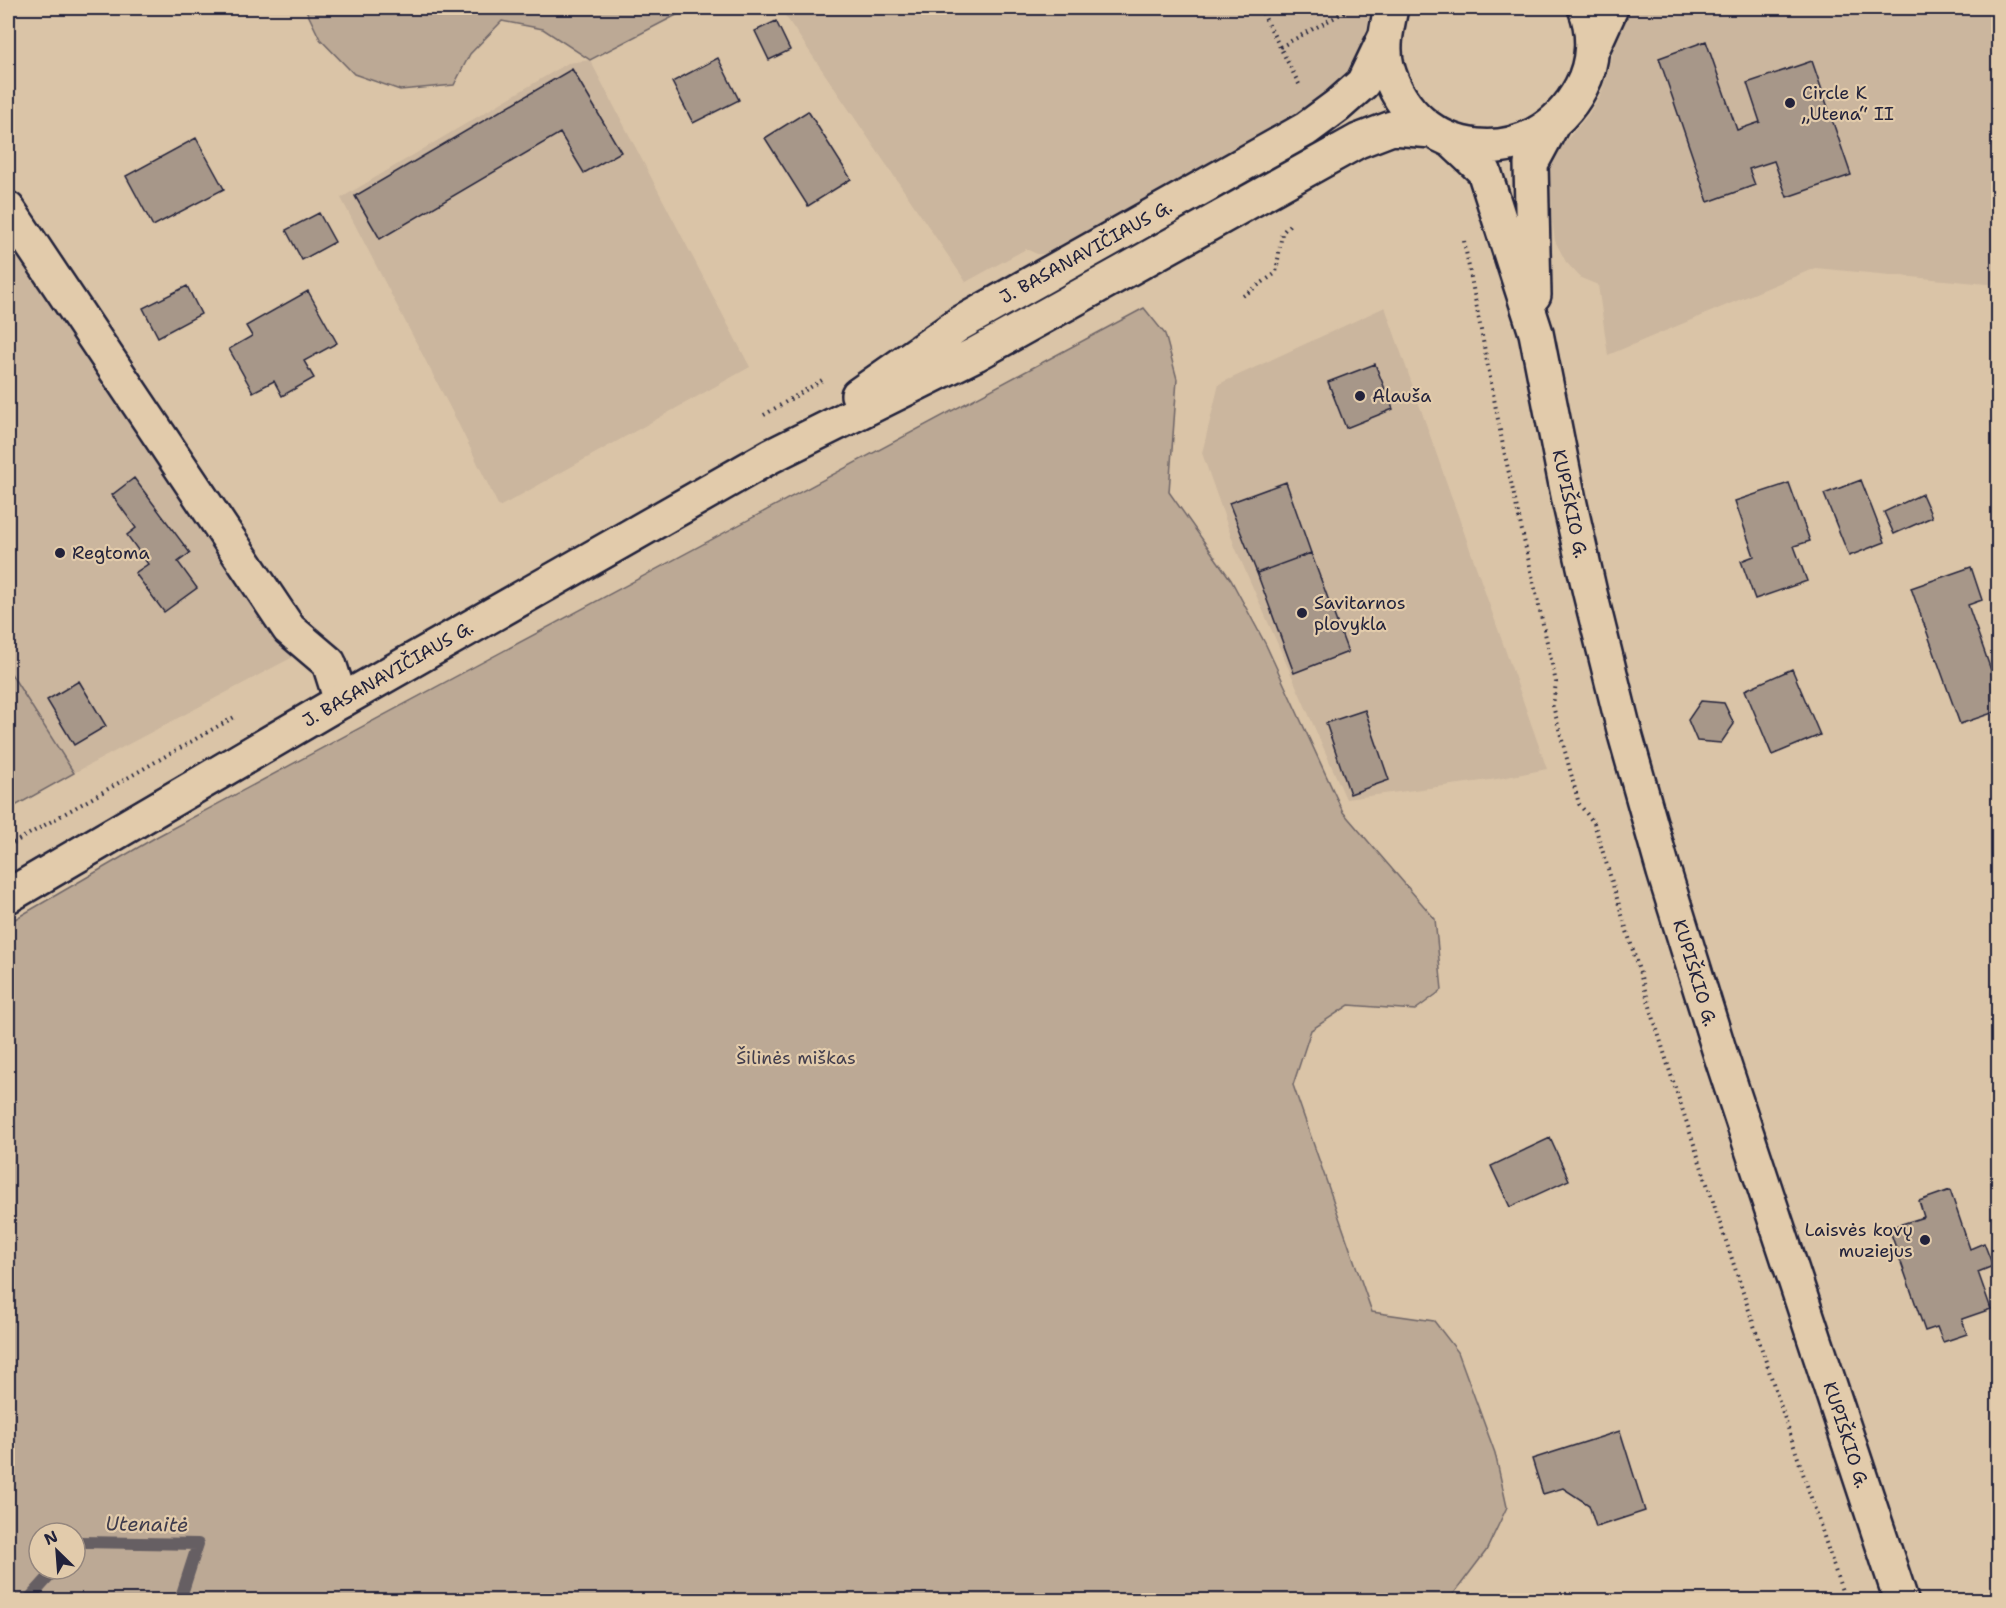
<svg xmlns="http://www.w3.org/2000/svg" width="2006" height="1608" font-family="'Shantell Sans',sans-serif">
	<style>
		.built { fill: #cbb69e }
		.green { fill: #bca995; stroke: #6f6668; stroke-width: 1.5; fill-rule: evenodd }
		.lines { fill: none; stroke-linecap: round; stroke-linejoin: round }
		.stream { stroke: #665e63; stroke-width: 12 }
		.building { fill: #a79789; stroke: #22223b; stroke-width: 1.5 }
		.minor-casing { stroke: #22223b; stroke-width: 38 }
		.major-casing { stroke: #22223b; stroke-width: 38 }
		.highway-casing { stroke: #22223b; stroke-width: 38 }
		.path { stroke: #22223b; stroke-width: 4; stroke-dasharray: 1.5 4.5; stroke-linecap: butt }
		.minor { stroke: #e2cbab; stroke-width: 33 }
		.major { stroke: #e2cbab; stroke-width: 33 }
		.highway { stroke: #e2cbab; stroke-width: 33 }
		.poi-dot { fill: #22223b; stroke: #e2cbab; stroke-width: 2 }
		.labels { text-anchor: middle; stroke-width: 4.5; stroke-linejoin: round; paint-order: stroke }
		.poi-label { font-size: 18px; fill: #22223b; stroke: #e2cbab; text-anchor: start }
		.street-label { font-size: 18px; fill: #22223b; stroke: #e2cbab }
		.park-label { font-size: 18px; fill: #413d4d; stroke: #e2cbab }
		.water-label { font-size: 20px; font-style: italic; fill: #3e3b4c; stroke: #e2cbab }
	</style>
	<rect width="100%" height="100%" fill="#dac4a7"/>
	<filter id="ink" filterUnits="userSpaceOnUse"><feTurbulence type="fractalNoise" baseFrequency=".0167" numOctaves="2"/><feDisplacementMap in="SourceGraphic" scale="12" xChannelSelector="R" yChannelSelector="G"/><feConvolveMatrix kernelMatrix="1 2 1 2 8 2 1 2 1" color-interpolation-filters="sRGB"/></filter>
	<g filter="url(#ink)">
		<path class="built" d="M780,8H1371L1362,50L1352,69L1333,92L1308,113L1052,254H1037L1026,249L966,282Z
			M1635,8H1998V285L1815,268L1608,355L1598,285L1581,278L1566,262L1555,241L1548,188L1550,169L1558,150L1588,115L1601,94L1609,68L1614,43L1624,20Z
			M590,60L750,367L499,507L457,421L341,198L568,63Z
			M8,244L293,657L74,773L8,669Z
			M1385,307L1547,769L1497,779L1346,799L1235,547L1202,453L1219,384Z"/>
		<path class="green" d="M305,8H690L590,60L543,29L502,21L470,54L454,85L400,90L354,74L320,39Z
			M1144,308L1165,334L1177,379L1169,492L1231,580L1266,645L1343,812L1435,919L1442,990L1415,1010L1349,1005L1311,1030L1293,1085L1372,1312L1434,1321L1458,1352L1495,1453L1507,1507L1486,1551L1449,1600H8V923L158,836ZM39,1533H75V1569H39Z
			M8,669L74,773L8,810Z"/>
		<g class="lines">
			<path class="stream" d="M75,1549L81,1542L198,1544L180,1600
				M28,1600L56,1569"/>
		</g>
		<path class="building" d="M776,21L790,50L769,60L755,31Z
			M1706,41L1737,130L1760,122L1747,83L1812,61L1851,175L1787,197L1774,161L1749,169L1755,185L1708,202L1659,58Z
			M718,58L739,100L693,123L672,82Z
			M572,69L621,152L584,173L560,133L380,239L355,196Z
			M808,111L851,179L808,206L765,138Z
			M196,138L224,189L153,226L126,176Z
			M319,213L335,242L302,260L286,230Z
			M187,286L201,314L158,337L143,308Z
			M308,291L337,343L304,361L314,378L282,396L274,381L253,392L229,349L252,336L246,326Z
			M1375,364L1393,409L1346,428L1328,382Z
			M134,478L190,553L178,562L197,588L164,612L135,573L148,564L127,535L136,528L112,495Z
			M1861,480L1885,542L1849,556L1824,494Z
			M1286,482L1311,553L1257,573L1229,503Z
			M1789,483L1810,541L1794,546L1807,581L1755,599L1741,561L1754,556L1735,501Z
			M1922,494L1932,517L1894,534L1884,512Z
			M1311,553L1348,652L1294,673L1257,573Z
			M1971,567L1982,600L1968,605L1998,690V711L1960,724L1911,588Z
			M1792,669L1820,735L1772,755L1745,690Z
			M79,681L106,726L74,745L47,700Z
			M1701,701L1724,703L1734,724L1721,743L1697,741L1688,720Z
			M1365,710L1389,780L1350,794L1326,723Z
			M1550,1138L1569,1180L1510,1207L1491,1166Z
			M1950,1190L1970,1249L1984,1243L1993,1266L1978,1272L1991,1309L1962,1319L1967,1334L1943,1342L1937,1327L1925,1331L1889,1228L1924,1217L1919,1201Z
			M1620,1431L1645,1511L1596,1527L1589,1505L1563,1488L1543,1494L1532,1459Z"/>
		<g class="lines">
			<defs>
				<path id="minor" d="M8,209L289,629L329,663L341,701"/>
				<path id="major" d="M1592,50L1611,8"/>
				<path id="highway" d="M1391,8C1387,27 1382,47 1387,66C1413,163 1535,175 1581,87C1594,63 1595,33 1585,8
					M1451,140L1484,171L1536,333L1569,500L1590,593L1625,734L1664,872L1721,1056L1901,1600
					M1534,295L1531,164L1552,125
					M858,395L959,324L1306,129L1337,106L1363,83L1385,37
					M8,896L341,701L771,456L976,354L1358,141L1392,128L1433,131"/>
			</defs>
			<use href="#minor" class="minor-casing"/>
			<use href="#major" class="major-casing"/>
			<use href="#highway" class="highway-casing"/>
			<path class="path" d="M1260,8L1301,88
				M1280,47L1350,9
				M1464,241L1504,451L1556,682L1553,706L1579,804L1594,823L1670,1072L1845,1600
				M1243,296L1276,273L1282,233L1292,222
				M764,415L824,379
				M8,846L236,716"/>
			<use href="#minor" class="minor"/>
			<use href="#major" class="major"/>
			<use href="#highway" class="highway"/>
		</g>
	</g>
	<g class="poi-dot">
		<circle cx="1790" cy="103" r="6"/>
		<circle cx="1360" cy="396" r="6"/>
		<circle cx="60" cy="553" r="6"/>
		<circle cx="1302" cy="613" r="6"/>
		<circle cx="1925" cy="1240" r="6"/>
	</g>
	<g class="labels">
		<g class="poi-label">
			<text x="1802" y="99">Circle K<tspan x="1802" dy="21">„Utena“ II</tspan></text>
			<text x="1372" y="402">Alauša</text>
			<text x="72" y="559">Regtoma</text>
			<text x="1314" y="609">Savitarnos<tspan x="1314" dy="21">plovykla</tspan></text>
			<text x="1913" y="1236" text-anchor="end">Laisvės kovų<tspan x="1913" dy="21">muziejus</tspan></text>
		</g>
		<g class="street-label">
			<text transform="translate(1086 252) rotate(-29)" y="6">J. BASANAVIČIAUS G.</text>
			<text transform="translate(1570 504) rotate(78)" y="6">KUPIŠKIO G.</text>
			<text transform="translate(388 674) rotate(-30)" y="6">J. BASANAVIČIAUS G.</text>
			<text transform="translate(1695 973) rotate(73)" y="6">KUPIŠKIO G.</text>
			<text transform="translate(1846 1435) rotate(72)" y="6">KUPIŠKIO G.</text>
		</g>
		<g class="park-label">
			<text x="796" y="1064">Šilinės miškas</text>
		</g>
		<g class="water-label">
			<text transform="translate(147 1524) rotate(1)" y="7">Utenaitė</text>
		</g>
	</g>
	<rect width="2006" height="1608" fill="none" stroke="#e2cbab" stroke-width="30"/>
	<rect x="15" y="15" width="1976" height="1578" fill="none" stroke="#22223b" stroke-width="2" filter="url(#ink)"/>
	<g transform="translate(57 1551) rotate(335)"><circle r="28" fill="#e2cbab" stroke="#95877e" stroke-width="1.5"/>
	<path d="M0-4.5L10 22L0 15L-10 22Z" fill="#22223b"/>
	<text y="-9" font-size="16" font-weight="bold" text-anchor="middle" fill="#22223b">N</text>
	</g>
</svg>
